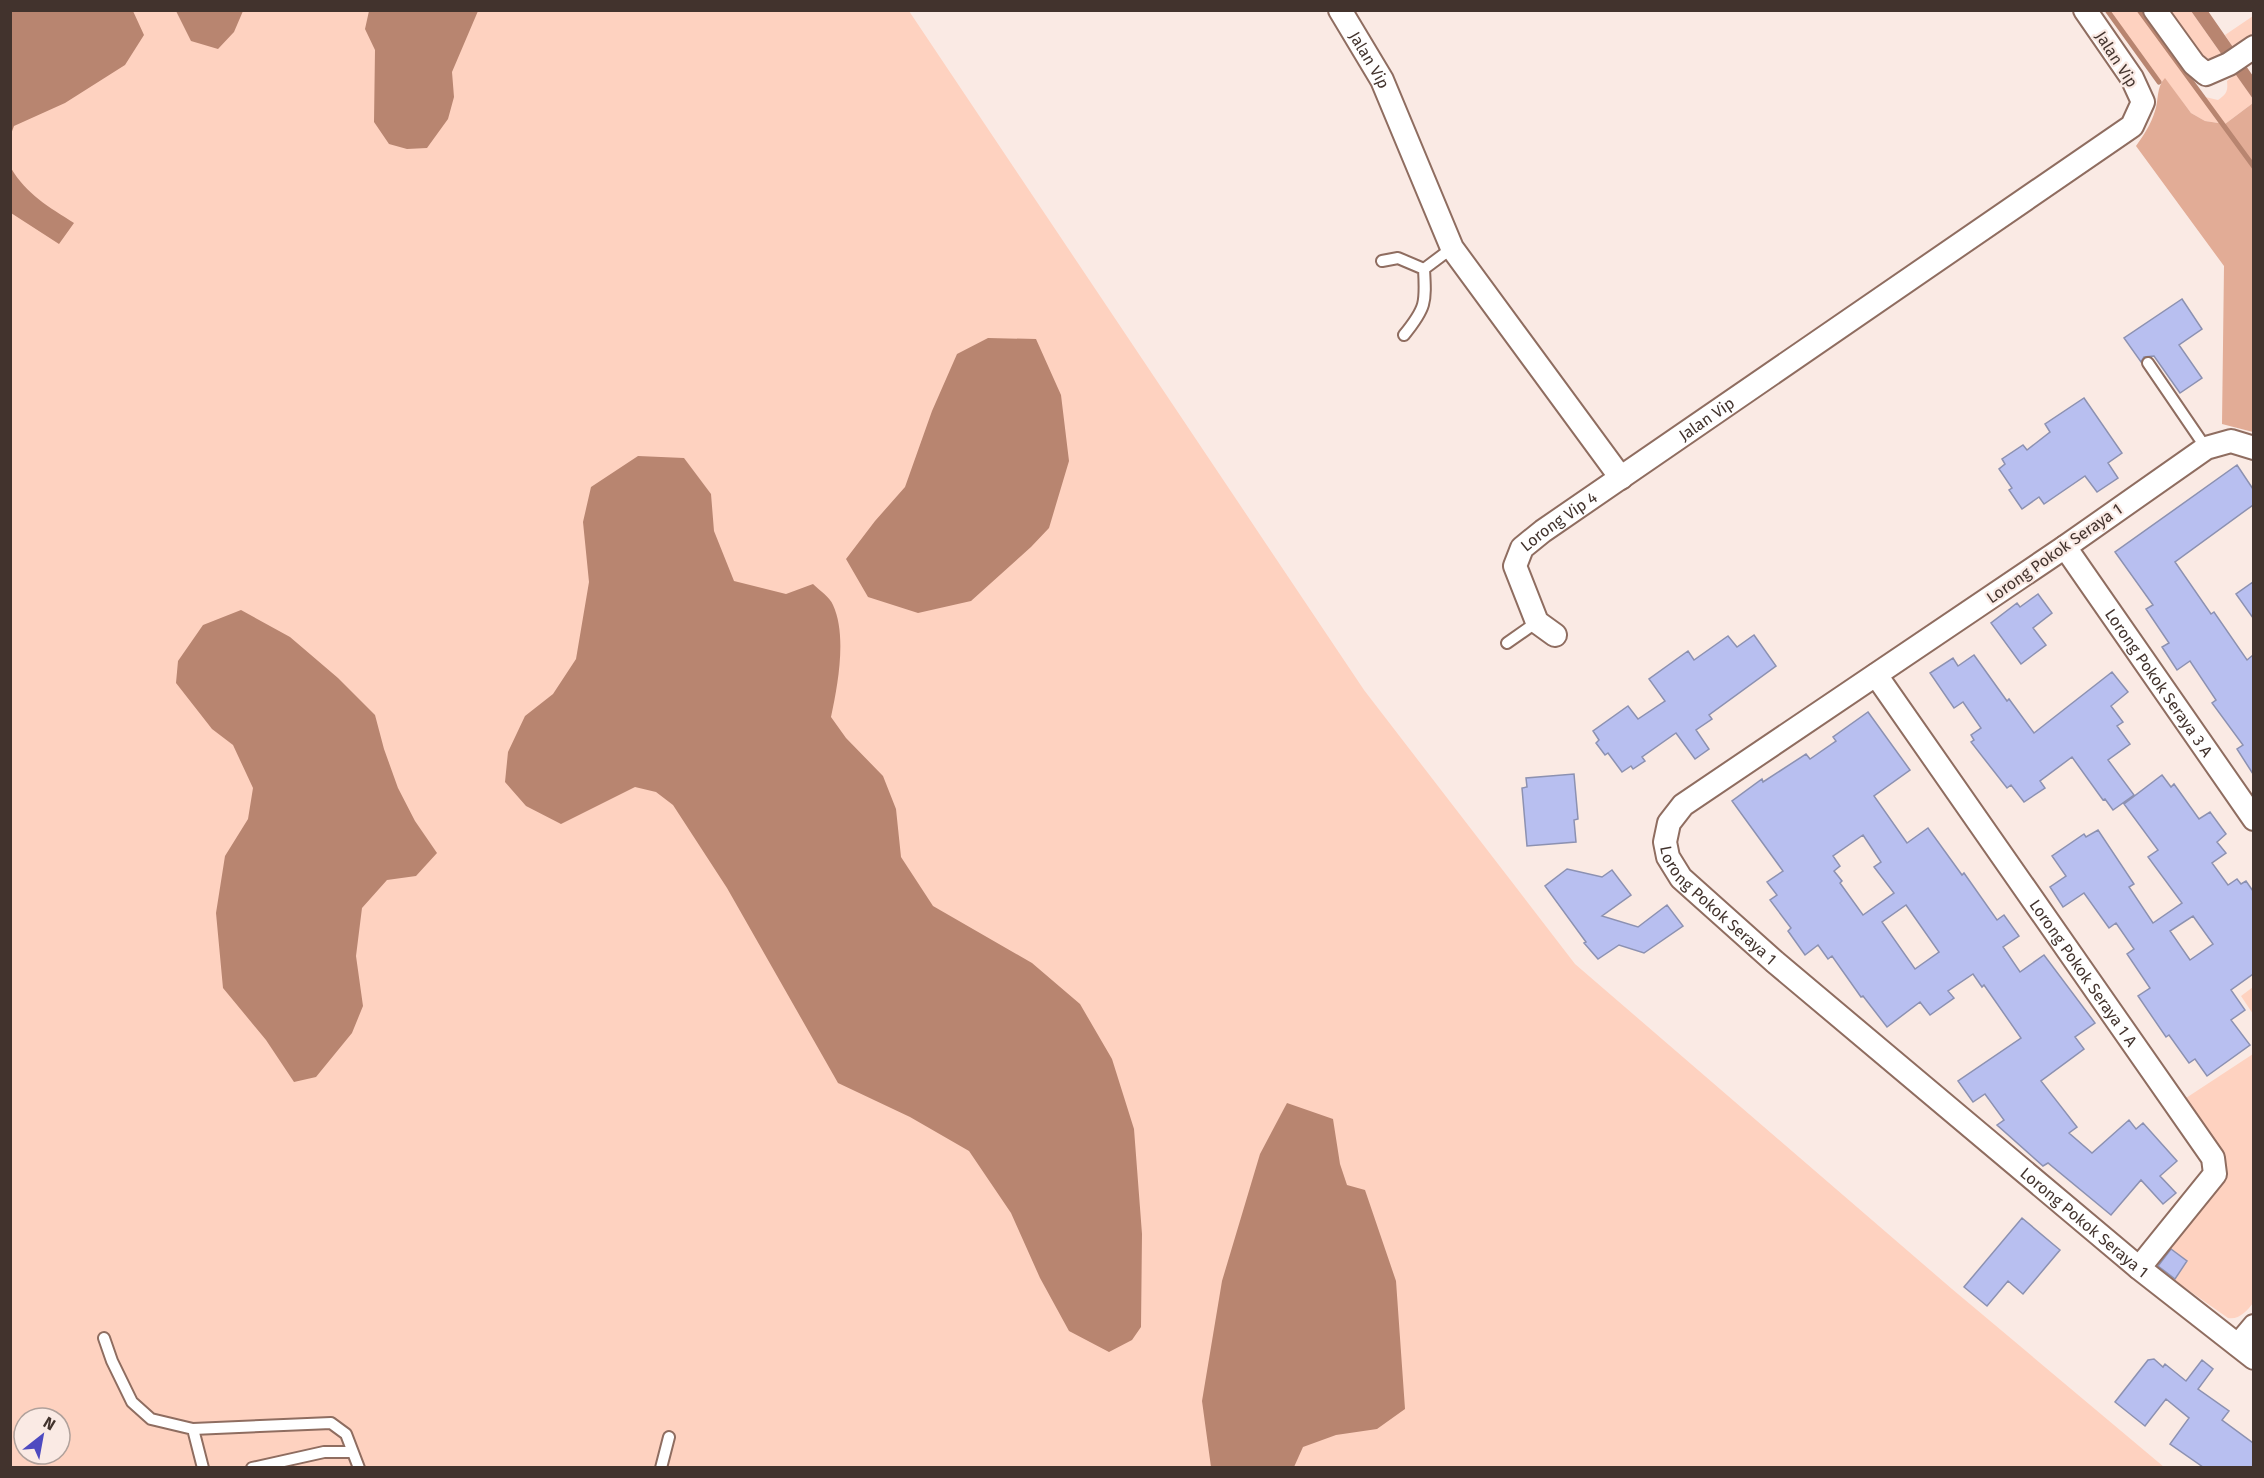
<svg xmlns="http://www.w3.org/2000/svg" width="2264" height="1478" font-family="'Fira Sans',sans-serif">
	<style>
		.green { fill: #fed2c0; fill-rule: evenodd }
		.forest { fill: #e2ac96 }
		.water { fill: #b88570 }
		.lines { fill: none; stroke-linecap: round; stroke-linejoin: round }
		.stream { stroke: #b88570; stroke-width: 5 }
		.building { fill: #b8bff0; stroke: #8c91b1; stroke-width: 1.5; fill-rule: evenodd }
		.lane-casing { stroke: #8f6d60; stroke-width: 14 }
		.street-casing { stroke: #8f6d60; stroke-width: 26 }
		.lane { stroke: #fff; stroke-width: 10 }
		.street { stroke: #fff; stroke-width: 22 }
		.labels { text-anchor: middle; stroke-width: 4.5; stroke-linejoin: round; paint-order: stroke }
		.street-label { font-size: 16px; fill: #42332d; stroke: #faeae4 }
	</style>
	<rect width="100%" height="100%" fill="#faeae4"/>
	<path class="green" d="M10,11H909L1364,690L1575,964L1952,1289L2164,1467H11ZM24,1418H60V1454H24Z
		M2109,11H2138L2201,96L2218,100C2227,94 2228,91 2227,81L2236,74L2253,99V103L2225,124L2205,121L2191,113L2165,79L2160,83Z
		M2169,11H2191L2222,55L2215,60L2204,57Z
		M2253,16V33L2233,47L2225,35Z
		M2253,987V1014L2241,996Z
		M2253,1054V1303C2247,1311 2239,1320 2228,1318L2174,1280L2187,1261L2171,1249L2221,1178L2209,1134L2186,1098Z"/>
	<path class="forest" d="M2165,78L2191,113L2205,121L2225,124L2253,103V432L2222,424L2224,266L2136,146C2144,135 2151,124 2155,111C2159,100 2156,87 2165,78Z"/>
	<path class="water" d="M11,10L133,11L144,35L125,65L65,103L14,126L11,134Z
		M176,11H243L234,32L218,49L191,41Z
		M369,11H478L452,72L454,97L448,119L427,148L407,149L389,144L374,122L375,50L365,29Z
		M2191,11H2208L2253,76V99Z
		M11,168C26,194 49,207 74,223L59,244L11,213Z
		M988,338L1036,339L1061,395L1069,461L1049,528L1031,547L971,601L918,613L868,597L846,559L875,521L905,487L932,411L957,354Z
		M638,456L684,458L711,494L714,531L734,581L786,594L813,584C819,590 830,597 833,605C847,635 838,685 831,717L846,738L883,776L896,809L901,857L933,906L1032,963L1080,1004L1112,1059L1134,1129L1142,1234L1141,1327L1132,1340L1109,1352L1069,1331L1040,1278L1011,1213L969,1151L910,1117L838,1083L727,888L673,805L656,792L635,787L561,824L526,806L505,782L508,752L525,716L553,694L576,659L589,582L583,522L591,487Z
		M241,610L290,637L338,678L375,715L384,749L398,788L415,821L437,853L416,876L387,880L362,908L356,956L363,1006L352,1033L316,1077L294,1082L266,1040L223,988L216,913L225,856L248,819L253,788L233,745L212,729L176,683L178,661L203,625Z
		M1287,1103L1333,1119L1340,1164L1347,1185L1365,1190L1396,1281L1405,1409L1377,1429L1336,1435L1303,1447L1294,1467H1211L1202,1401L1222,1281L1260,1154Z"/>
	<g class="lines">
		<path class="stream" d="M2107,10L2159,82
			M2139,10L2254,167"/>
	</g>
	<path class="building" d="M2182,299L2202,329L2179,345L2202,378L2180,393L2154,356L2144,357L2141,362L2124,338Z
		M2084,398L2122,453L2108,463L2118,478L2097,492L2085,476L2044,504L2039,497L2022,509L2009,490L2012,488L1999,469L2005,464L2002,459L2023,445L2027,450L2050,432L2045,424Z
		M2237,465L2253,489V505L2175,562L2211,614L2214,612L2247,660L2253,655V774L2237,749L2243,745L2212,703L2216,700L2190,661L2177,670L2162,647L2169,643L2146,609L2153,605L2115,552Z
		M2253,582V618L2236,594Z
		M2038,594L2052,613L2033,628L2046,645L2021,664L1991,623L2017,603L2020,607Z
		M1754,635L1776,666L1709,715L1712,719L1696,730L1709,749L1695,759L1676,733L1642,757L1645,761L1633,769L1631,766L1622,772L1608,753L1605,755L1596,743L1599,740L1593,731L1628,706L1638,719L1665,701L1649,679L1688,651L1694,660L1728,636L1737,647Z
		M1974,655L2007,701L2009,699L2034,733L2112,672L2128,692L2111,706L2123,722L2117,726L2130,744L2108,760L2134,795L2113,810L2105,799L2103,800L2072,757L2040,781L2045,788L2024,802L2011,785L2007,788L1971,742L1974,740L1971,735L1981,728L1963,702L1954,708L1930,673L1953,658L1958,666Z
		M1868,712L1910,770L1874,796L1907,843L1928,828L1962,875L1964,873L1997,920L2004,915L2019,936L2003,947L2020,972L2044,955L2095,1023L2075,1037L2084,1049L2041,1081L2077,1127L2069,1133L2092,1153L2129,1120L2136,1129L2143,1123L2177,1161L2160,1176L2176,1193L2163,1204L2141,1180L2111,1215L2048,1163L2043,1166L1997,1125L2004,1120L1985,1094L1973,1102L1958,1081L2021,1038L1984,985L1982,987L1973,974L1948,991L1954,998L1930,1015L1920,1002L1887,1027L1863,996L1861,997L1832,956L1828,959L1818,945L1805,955L1788,931L1791,928L1770,900L1777,895L1767,882L1783,871L1732,801L1762,779L1763,782L1806,754L1810,759L1836,741L1833,737ZM1863,835L1881,862L1874,867L1894,893L1863,915L1840,883L1842,881L1834,871L1840,866L1833,856ZM1906,905L1939,952L1915,969L1882,922Z
		M1574,774L1578,819L1574,820L1576,842L1527,846L1522,788L1527,787L1526,778Z
		M2162,775L2171,787L2174,784L2199,819L2210,812L2226,834L2217,842L2226,853L2212,863L2228,885L2237,879L2241,884L2246,881L2253,891V974L2231,990L2245,1010L2231,1020L2250,1045L2207,1076L2195,1059L2189,1063L2169,1035L2166,1037L2138,996L2150,988L2127,954L2134,949L2116,923L2109,928L2084,893L2063,907L2050,887L2066,876L2052,856L2084,834L2086,837L2098,830L2134,884L2129,887L2153,923L2182,903L2148,857L2158,850L2124,804ZM2193,916L2213,944L2190,960L2170,931Z
		M1567,869L1602,877L1612,870L1631,895L1602,916L1638,927L1667,905L1683,926L1644,953L1619,945L1598,959L1584,943L1586,942L1545,886Z
		M2022,1218L2060,1250L2023,1294L2008,1281L1987,1306L1964,1287Z
		M2171,1249L2187,1261L2175,1279L2158,1266Z
		M2154,1359L2163,1367L2165,1364L2186,1381L2202,1360L2213,1369L2198,1389L2229,1411L2222,1420L2253,1443V1467H2203L2170,1444L2189,1418L2166,1399L2145,1426L2115,1402L2148,1360Z"/>
	<g class="lines">
		<defs>
			<path id="lane" d="M1382,261L1398,258L1424,269L1452,248
				M1404,335C1426,308 1426,303 1424,269
				M2148,363L2206,448
				M1507,643L1537,622
				M104,1338L112,1361L132,1402L151,1419L193,1429L331,1423L346,1434L359,1468
				M193,1429L203,1468
				M252,1468L324,1452H352
				M661,1468L669,1437"/>
			<g id="street">
				<path id="s1" d="M1340,10L1382,80L1452,248L1621,478"/>
				<path d="M2155,10L2194,64L2206,74L2229,64L2254,47"/>
				<path id="s2" d="M2254,448L2231,441L2206,448L2065,547L1683,805L1669,823L1665,842L1668,857L1681,878L1775,962L2139,1268L2254,1358"/>
				<path id="s3" d="M2065,547L2254,819"/>
				<path id="s4" d="M1555,635L1537,622L1515,566L1522,548L1543,531L2132,126L2143,102L2132,78L2085,10"/>
				<path id="s5" d="M1876,675L2213,1158L2215,1174L2139,1268"/>
				<path d="M2238,1345L2254,1326"/>
			</g>
		</defs>
		<use href="#lane" class="lane-casing"/>
		<use href="#street" class="street-casing"/>
		<use href="#lane" class="lane"/>
		<use href="#street" class="street"/>
	</g>
	<g class="labels">
		<g class="street-label">
			<text transform="translate(2117 59) rotate(57)" y="6">Jalan Vip</text>
			<text dy="6" stroke="none"><textPath href="#s1" startOffset="58">Jalan Vip</textPath></text>
			<text dy="6" stroke="none"><textPath href="#s4" startOffset="327">Jalan Vip</textPath></text>
			<text dy="6" stroke="none"><textPath href="#s4" startOffset="147">Lorong Vip 4</textPath></text>
			<text transform="translate(2054 553) rotate(-35)" y="6">Lorong Pokok Seraya 1</text>
			<text dy="6" stroke="none"><textPath href="#s3" startOffset="165">Lorong Pokok Seraya 3 A</textPath></text>
			<text dy="6" stroke="none"><textPath href="#s2" startOffset="810">Lorong Pokok Seraya 1</textPath></text>
			<text dy="6" stroke="none"><textPath href="#s5" startOffset="363">Lorong Pokok Seraya 1 A</textPath></text>
			<text dy="6" stroke="none"><textPath href="#s2" startOffset="1296">Lorong Pokok Seraya 1</textPath></text>
		</g>
	</g>
	<rect width="2264" height="1478" fill="none" stroke="#42332d" stroke-width="24"/>
	<g transform="translate(42 1436) rotate(31)"><circle r="28" fill="#faeae4" stroke="#b0a19b" stroke-width="1.5"/>
	<path d="M0-4.5L10 22L0 15L-10 22Z" fill="#4e4ac0"/>
	<text y="-9" font-size="16" font-weight="bold" text-anchor="middle" fill="#42332d">N</text>
	</g>
</svg>
